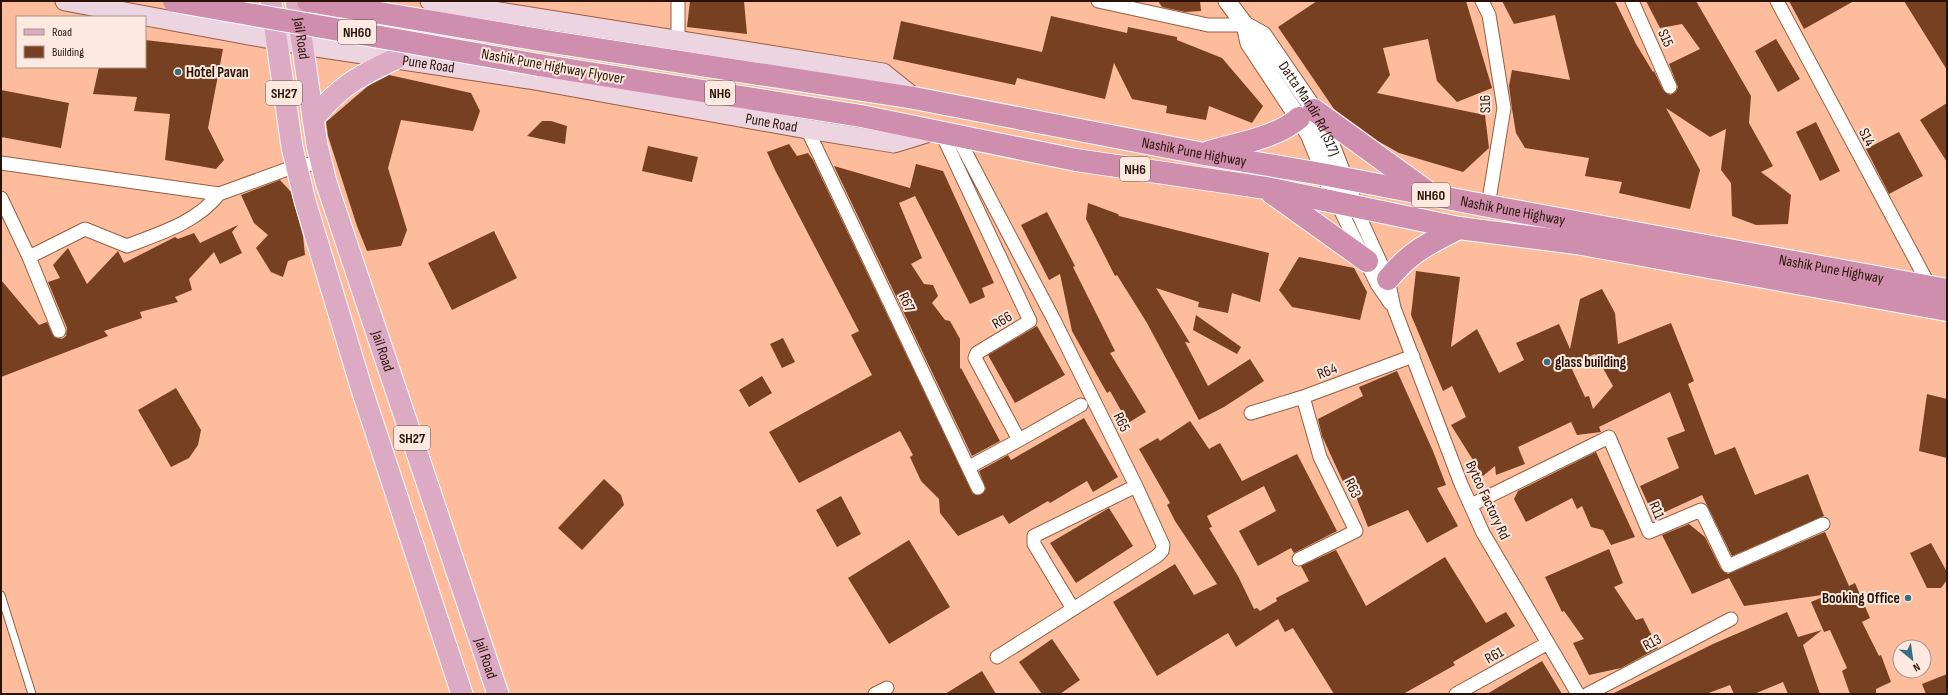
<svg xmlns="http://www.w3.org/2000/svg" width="1948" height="695" font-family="'Sofia Sans Condensed',sans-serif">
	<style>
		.building { fill: #774021; fill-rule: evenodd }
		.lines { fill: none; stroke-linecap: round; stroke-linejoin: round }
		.service-casing { stroke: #975e3e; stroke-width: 9 }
		.minor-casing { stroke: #975e3e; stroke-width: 15 }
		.tertiary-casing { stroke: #975e3e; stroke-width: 19 }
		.secondary-casing { stroke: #975e3e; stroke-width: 21 }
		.primary-casing { stroke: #fff; stroke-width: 23 }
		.trunk-casing { stroke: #fff; stroke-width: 24 }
		.service { stroke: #fff; stroke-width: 7 }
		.minor { stroke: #fff; stroke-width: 13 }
		.tertiary { stroke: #fff; stroke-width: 17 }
		.secondary { stroke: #edd4e1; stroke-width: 19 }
		.primary { stroke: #dcaac3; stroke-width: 21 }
		.trunk { stroke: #d08eaf; stroke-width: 22 }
		.trunk-bridge-casing { stroke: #fff; stroke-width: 24; stroke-linecap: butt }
		.trunk-bridge { stroke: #d08eaf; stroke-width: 22 }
		.poi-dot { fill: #346e87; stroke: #fde9df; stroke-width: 1.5 }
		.labels { text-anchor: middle; stroke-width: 4; stroke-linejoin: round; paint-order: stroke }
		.shield { fill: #fde9df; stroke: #695347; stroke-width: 1 }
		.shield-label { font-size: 14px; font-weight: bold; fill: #2a1306 }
		.street-label { font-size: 15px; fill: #2a1306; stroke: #fde9df }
		.poi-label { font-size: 15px; font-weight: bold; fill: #2a1306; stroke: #fde9df; text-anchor: start }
	</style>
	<rect width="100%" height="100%" fill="#fdbc9b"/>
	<path class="building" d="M690,1H744L747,34L687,27Z
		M1158,1H1200L1201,11L1185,12L1162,7Z
		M1317,1H1466L1492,88L1457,102L1437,81L1428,39L1383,48L1390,75L1377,93L1485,115L1489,148L1463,172L1399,153L1378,141L1334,109L1278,27Z
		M1502,1H1615L1636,44L1653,72L1654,71L1663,90L1670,95L1676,92L1678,87L1669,64L1700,49L1682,24L1660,28L1646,1H1696L1751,96L1749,123L1773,166L1761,172L1791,195L1788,224L1756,225L1732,216L1731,183L1721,170L1726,129L1710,137L1666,108L1700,170L1690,209L1619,193L1622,182L1585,176L1589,158L1525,148L1516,133L1512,109L1509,86L1512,70L1570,80L1555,15L1514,24Z
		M1789,1H1854L1804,29Z
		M1904,1H1947V70Z
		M1051,16L1127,33L1128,27L1177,37V40L1222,58L1263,106L1252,123L1209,106L1206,120L1166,113L1167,106L1132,99L1114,63L1105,99L1017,78L1015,85L893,59L901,21L1042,52Z
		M1776,39L1800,79L1778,92L1755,51Z
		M145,40L223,49L208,128L224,160L216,169L165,160L170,114L134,111L137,97L93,94L99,67H145Z
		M389,75L471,93L480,111L473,131L401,120L388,168L407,230L401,246L367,251L357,226L328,136L326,122L368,86Z
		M1,90L69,103L61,148L1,137Z
		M1947,103V162L1920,120Z
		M542,121H551L567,126L565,144L527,136Z
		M1816,122L1840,171L1820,181L1796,132Z
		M1899,132L1923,176L1889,194L1866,149Z
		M789,144L797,156L808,153L813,160L973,494L981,495L986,489L979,471L1008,455L1011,460L1084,418L1118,477L1093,492L1087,481L1050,503L1048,501L1009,524L1003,515L958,536L940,513L939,499L921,481L910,457L913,455L900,431L799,483L769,432L872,375L851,335L859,331L775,170L767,152Z
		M648,146L698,157L692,182L642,171Z
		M916,164L943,171L994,283L982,288L985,297L970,304L915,196L899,203L922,258L911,264L924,284L933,285L938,296L932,303L945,320L950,321L960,339V369L961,368L1000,441L972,456L834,166L910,188Z
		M280,180L291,192L303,236L305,255L288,261L283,277L271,272L256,248L268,235L254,223L241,195Z
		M1088,203L1118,214L1119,216L1269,253L1260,302L1232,293L1228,313L1198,307L1199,302L1156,288L1190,343L1185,342L1208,386L1250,359L1264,381L1224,407L1199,420L1147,323L1117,275L1115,276L1086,219Z
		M1047,212L1075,266L1073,267L1115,351L1110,353L1146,412L1128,423L1110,391L1107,393L1072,331L1060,274L1049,280L1021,225Z
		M238,225L232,232L242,253L220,264L214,252L189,279L192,290L175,297L178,302L140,312L142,318L104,331L108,336L1,377V280L39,325L47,322L54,337L62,339L66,336L67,328L48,282L60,278L53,265L68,248L87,284L118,251L124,263L175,237L178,239L194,233L200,243Z
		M494,231L517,278L452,310L428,263Z
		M1299,257L1354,268L1367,292L1360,320L1292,307L1279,290Z
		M1416,271L1460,277L1451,347L1477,329L1499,373L1524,360L1516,343L1559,324L1570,349L1580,299L1602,289L1615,313L1618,344L1671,323L1694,381L1688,384L1715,455L1735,447L1755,495L1808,474L1824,516L1732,556L1702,495L1654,517L1640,486L1679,468L1667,438L1685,431L1670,392L1599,427L1601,432L1577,435L1571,422L1518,447L1525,464L1496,475L1495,466L1483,476L1451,425L1466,417L1452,386L1443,391L1411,315ZM1595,354L1613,386L1593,409L1589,396L1585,397L1570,365Z
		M1196,315L1241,347L1237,354L1193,330Z
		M1037,326L1065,375L1015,403L988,355Z
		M783,338L795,362L782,368L770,344Z
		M1397,371L1433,451L1446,485L1437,488L1458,526L1427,543L1408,510L1368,527L1351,484L1345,486L1322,436L1318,419L1363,396L1359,387Z
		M762,376L772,393L749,407L739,390Z
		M176,388L201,430L198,445L189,458L171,467L138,410Z
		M1927,394L1947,399V458L1919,451Z
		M1190,421L1209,449L1220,443L1242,481L1297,454L1337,531L1294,553L1291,548L1258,566L1239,531L1276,511L1264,486L1207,516L1212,527L1209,528L1238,576L1254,609L1257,608L1260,611L1277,601L1276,598L1309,581L1301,566L1336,550L1366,606L1445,557L1486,623L1506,612L1515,626L1453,662L1455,665L1403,694H1334L1293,628L1285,632L1278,619L1236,647L1228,633L1157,676L1113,602L1175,564L1194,595L1217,584L1175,521L1167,505L1170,503L1139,449L1158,438L1160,441Z
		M1596,452L1635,537L1611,545L1603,530L1591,527L1582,506L1577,509L1572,498L1526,522L1514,499L1518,491Z
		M604,479L621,495L624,505L582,550L558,528Z
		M841,496L861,534L837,547L816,510Z
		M1109,508L1133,546L1076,583L1050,543Z
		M1689,524L1705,537L1721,569L1728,574L1825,532L1849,586L1855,583L1870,618L1862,622L1879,656L1881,655L1891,682L1876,689V694H1850L1842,671L1847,668L1830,630L1824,632L1811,602L1823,597L1822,595L1744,606L1729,578L1692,594L1662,535Z
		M909,540L950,607L889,644L848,578Z
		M1931,543L1947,572V580L1941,588H1927L1910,553Z
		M1609,549L1623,583L1614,587L1636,620L1643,618L1658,648L1621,668L1589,675L1573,643L1584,639L1564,611L1562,612L1545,577Z
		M1787,612L1798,637L1822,630L1803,645L1820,694H1788L1783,682L1754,694H1734L1730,685L1706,694H1612L1713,644Z
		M1052,639L1080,680L1060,694H1042L1019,662Z
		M1542,661L1562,694H1487Z
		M982,671L996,694H945Z
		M1947,674V694H1926L1922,684Z"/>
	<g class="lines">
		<defs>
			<path id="service" d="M1,595L32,694"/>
			<path id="minor" d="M1098,1L1208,25H1245
				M1482,1L1489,15L1504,108L1488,206
				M1632,1L1670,87
				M1777,1L1930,287
				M678,39V1
				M807,129L978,488
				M941,132L1030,321L977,353L975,358L1019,440L1081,405
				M957,136L1054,320L1136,486L1163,545L1162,551L1157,556L997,657
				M1,163L219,194L296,166L321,163
				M1,198L29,257L59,331
				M1337,203L1377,284L1390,303
				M1355,207L1388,279L1394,308L1461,484L1483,533L1578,694
				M29,257L85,229L127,246C160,233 196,223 219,194
				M1251,413L1303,397L1413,356
				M969,467L1019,440
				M1471,505L1609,437L1649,532L1701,510L1728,566L1823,524
				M1299,559L1356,531L1320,457L1303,397
				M1073,609L1034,544V536L1136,486
				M875,694L887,688
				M1456,694L1548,643
				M1588,694L1731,619"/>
			<g id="tertiary">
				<path id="s1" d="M1227,1L1245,25L1263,35L1315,111L1328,137L1355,207"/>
				<path d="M1245,25L1249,43L1309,134L1337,203"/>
			</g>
			<g id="secondary">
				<path id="s2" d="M65,1L303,45L529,79L807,129L894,143L933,131"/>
				<path d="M430,1L883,73L914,98"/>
			</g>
			<g id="primary">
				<path d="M271,1L292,147L305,201L362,390L462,694"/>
				<path id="s3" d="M296,1L317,145L326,182L498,694"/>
				<path d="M313,119C340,86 357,77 395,59"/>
			</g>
			<g id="trunk">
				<path id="s4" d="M308,1L552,42L914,98L1204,154L1327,175L1488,206L1947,290"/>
				<path d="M539,65L861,116L1076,160L1266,188L1459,228L1576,243L1947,310"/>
				<path d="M1314,110L1426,191"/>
				<path d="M1209,152C1239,143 1276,138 1299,118"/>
				<path d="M1272,193L1367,261"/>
				<path d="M1388,279C1411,251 1428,244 1459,228"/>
			</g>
		</defs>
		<use href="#service" class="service-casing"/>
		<use href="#minor" class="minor-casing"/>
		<use href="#tertiary" class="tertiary-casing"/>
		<use href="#secondary" class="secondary-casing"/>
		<use href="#primary" class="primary-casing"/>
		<use href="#trunk" class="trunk-casing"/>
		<use href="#service" class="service"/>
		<use href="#minor" class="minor"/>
		<use href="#tertiary" class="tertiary"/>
		<use href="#secondary" class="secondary"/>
		<use href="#primary" class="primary"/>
		<use href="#trunk" class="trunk"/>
		<defs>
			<path id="trunk-bridge" d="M174,1L539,65"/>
		</defs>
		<use href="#trunk-bridge" class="trunk-bridge-casing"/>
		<use href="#trunk-bridge" class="trunk-bridge"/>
	</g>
	<g class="poi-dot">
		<circle cx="178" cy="72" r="4"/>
		<circle cx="1547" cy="362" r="4"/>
		<circle cx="1908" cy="598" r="4"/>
	</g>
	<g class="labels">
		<g class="shield">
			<rect x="338" y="20" width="38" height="24" rx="3"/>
			<rect x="266" y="81" width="36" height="24" rx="3"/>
			<rect x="705" y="81" width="30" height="24" rx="3"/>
			<rect x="1120" y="157" width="30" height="24" rx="3"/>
			<rect x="1412" y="183" width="38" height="24" rx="3"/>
			<rect x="394" y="426" width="36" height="24" rx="3"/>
		</g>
		<g class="shield-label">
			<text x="357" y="37">NH60</text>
			<text x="284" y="98">SH27</text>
			<text x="720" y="98">NH6</text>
			<text x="1135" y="174">NH6</text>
			<text x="1431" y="200">NH60</text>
			<text x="412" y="443">SH27</text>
		</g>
		<g class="street-label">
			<text dy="5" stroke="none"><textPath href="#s3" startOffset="38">Jail Road</textPath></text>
			<text transform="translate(1666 38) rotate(66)" y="5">S15</text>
			<text dy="5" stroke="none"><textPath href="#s2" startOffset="369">Pune Road</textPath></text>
			<text transform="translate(553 66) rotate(10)" y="5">Nashik Pune Highway Flyover</text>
			<text transform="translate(1485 104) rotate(-92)" y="5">S16</text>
			<text dy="5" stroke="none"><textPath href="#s1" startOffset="138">Datta Mandir Rd (S17)</textPath></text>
			<text dy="5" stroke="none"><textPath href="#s2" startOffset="717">Pune Road</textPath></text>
			<text transform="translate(1867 137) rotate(62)" y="5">S14</text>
			<text dy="5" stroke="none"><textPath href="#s4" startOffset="899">Nashik Pune Highway</textPath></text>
			<text dy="5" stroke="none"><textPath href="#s4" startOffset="1223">Nashik Pune Highway</textPath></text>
			<text dy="5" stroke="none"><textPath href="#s4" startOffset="1547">Nashik Pune Highway</textPath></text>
			<text transform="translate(907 302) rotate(65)" y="5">R67</text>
			<text transform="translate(1002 320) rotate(-30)" y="5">R66</text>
			<text dy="5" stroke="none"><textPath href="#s3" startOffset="362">Jail Road</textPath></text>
			<text transform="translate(1327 371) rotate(-21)" y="5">R64</text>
			<text transform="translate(1122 422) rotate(64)" y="5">R65</text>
			<text transform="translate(1353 488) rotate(64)" y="5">R63</text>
			<text transform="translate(1488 500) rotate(65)" y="5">Bytco Factory Rd</text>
			<text transform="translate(1657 510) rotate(67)" y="5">R11</text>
			<text transform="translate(1652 642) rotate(-28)" y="5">R13</text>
			<text transform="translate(1494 655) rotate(-29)" y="5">R61</text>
			<text dy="5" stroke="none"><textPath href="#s3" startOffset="686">Jail Road</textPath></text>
		</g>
		<g class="poi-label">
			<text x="186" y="77">Hotel Pavan</text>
			<text x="1555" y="367">glass building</text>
			<text x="1900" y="603" text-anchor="end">Booking Office</text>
		</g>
	</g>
	<rect width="1948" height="695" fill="none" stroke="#2a1306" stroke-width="4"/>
	<rect x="16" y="16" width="130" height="52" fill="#fde9df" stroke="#a99388"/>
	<rect x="24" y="29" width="20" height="6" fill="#dcaac3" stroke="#a99388"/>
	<text x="52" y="36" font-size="12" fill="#2a1306">Road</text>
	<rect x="24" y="46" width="20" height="12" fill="#774021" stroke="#a99388"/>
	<text x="52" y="56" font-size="12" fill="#2a1306">Building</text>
	<g transform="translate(1912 659) rotate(151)"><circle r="19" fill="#fde9df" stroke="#a99388"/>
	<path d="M0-3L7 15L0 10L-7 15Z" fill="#346e87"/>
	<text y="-6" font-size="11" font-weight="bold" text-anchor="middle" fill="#2a1306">N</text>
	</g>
</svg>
